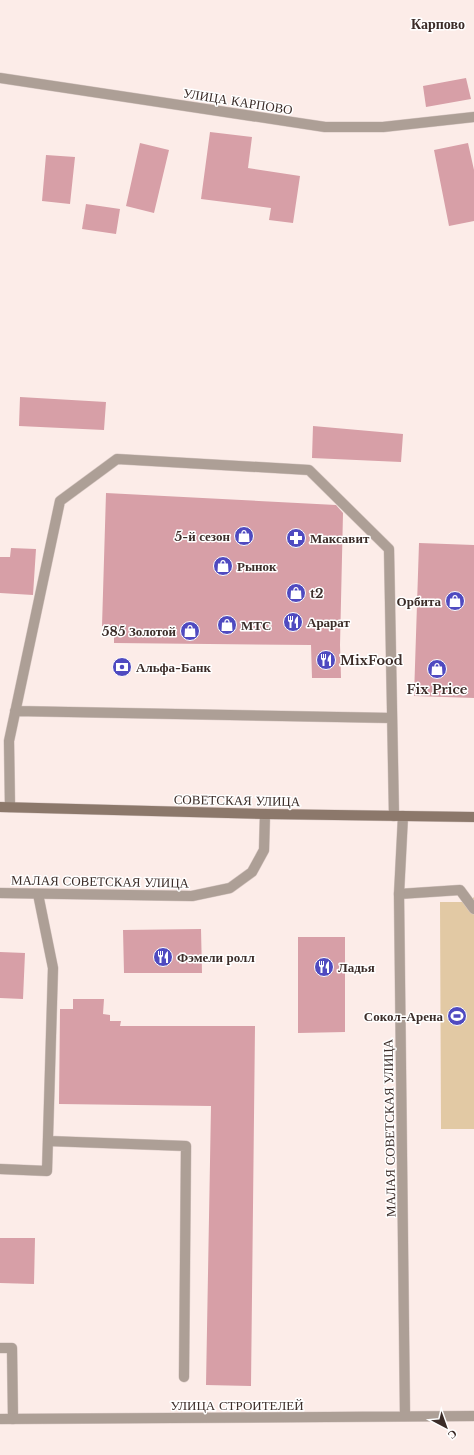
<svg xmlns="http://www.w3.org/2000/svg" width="474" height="1455" font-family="'Libre Baskerville',serif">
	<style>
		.green { fill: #e2c9a4 }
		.building { fill: #d79fa7 }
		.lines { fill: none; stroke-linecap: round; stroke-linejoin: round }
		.lane-casing { stroke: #d9c9c5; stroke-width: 11 }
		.street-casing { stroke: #d9c9c5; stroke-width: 11 }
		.secondary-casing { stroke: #d9c9c5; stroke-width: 11 }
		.lane { stroke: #ad9f96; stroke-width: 10 }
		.street { stroke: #ad9f96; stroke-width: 10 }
		.secondary { stroke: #8c786b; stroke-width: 10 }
		.labels { text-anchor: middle; stroke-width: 3; stroke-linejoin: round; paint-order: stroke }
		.street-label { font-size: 13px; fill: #3b2c28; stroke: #fff }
		.poi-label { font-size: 13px; font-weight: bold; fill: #3b2c28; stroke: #fff; text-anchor: start }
		.neighbourhood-label { font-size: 14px; font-weight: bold; fill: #3b2c28; stroke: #fff }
	</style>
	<rect width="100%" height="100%" fill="#fcece8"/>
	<path class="green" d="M474,897V1129H441L440,902H469Z"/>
	<path class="building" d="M466,78L471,99L426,107L423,86Z
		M210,132L252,137L248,168L300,176L293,223L269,220L271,208L201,199Z
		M140,143L169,150L154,213L126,206Z
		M468,143L474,170V221L449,226L434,150Z
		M46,155L75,157L70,204L42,201Z
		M86,204L120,209L116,234L82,229Z
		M20,397L106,402L104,430L19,426Z
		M313,426L403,434L401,462L312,458Z
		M106,493L336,505L343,513L340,645L341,678H312L311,645L114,643V627L102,626Z
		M419,543L474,545V698L414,696Z
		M11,548L36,549L33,595L0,593V557H10Z
		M201,929L202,973H124L123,930Z
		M298,937H345V1032L298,1033Z
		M0,952L25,953L23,999L0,998Z
		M73,999H104L103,1014L110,1015V1021H121L120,1026H255L251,1386L206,1385L211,1106L59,1104L60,1009H73Z
		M0,1238H35L34,1284L0,1283Z"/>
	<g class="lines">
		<defs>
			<path id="lane" d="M15,711L392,718
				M10,807L9,741L60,501L117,459L309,470L389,549L394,816
				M399,894L460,890L474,909
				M48,1141L186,1146L184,1377
				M0,1169L47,1171L53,968L38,894
				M0,1348H12L13,1419"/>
			<path id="street" d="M0,78L325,127H383L474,117
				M403,816L399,894L405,1416
				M0,893L192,896L230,888L252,872L264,850L265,814
				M0,1419L474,1416"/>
			<path id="secondary" d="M0,807L265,814L474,817"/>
		</defs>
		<use href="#lane" class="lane-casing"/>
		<use href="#street" class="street-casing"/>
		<use href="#secondary" class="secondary-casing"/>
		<use href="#lane" class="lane"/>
		<use href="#street" class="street"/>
		<use href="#secondary" class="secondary"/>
	</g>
	<defs>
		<symbol id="shop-disc" viewBox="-11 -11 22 22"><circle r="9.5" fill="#4f4ac0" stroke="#fff"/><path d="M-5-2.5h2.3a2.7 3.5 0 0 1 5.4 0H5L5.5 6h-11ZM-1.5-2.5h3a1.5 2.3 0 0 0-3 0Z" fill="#fff"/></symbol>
		<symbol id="pharmacy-disc" viewBox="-11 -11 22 22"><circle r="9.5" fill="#4f4ac0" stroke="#fff"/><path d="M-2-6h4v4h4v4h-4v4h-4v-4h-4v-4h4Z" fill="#fff"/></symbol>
		<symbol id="restaurant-disc" viewBox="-11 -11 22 22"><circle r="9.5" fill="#4f4ac0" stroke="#fff"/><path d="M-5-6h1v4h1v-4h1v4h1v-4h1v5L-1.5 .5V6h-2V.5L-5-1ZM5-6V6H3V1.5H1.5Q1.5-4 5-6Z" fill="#fff"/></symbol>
		<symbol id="bank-disc" viewBox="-11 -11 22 22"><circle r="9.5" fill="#4f4ac0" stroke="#fff"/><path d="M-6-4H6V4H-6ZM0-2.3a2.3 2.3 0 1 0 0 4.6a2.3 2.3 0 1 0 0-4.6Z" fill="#fff"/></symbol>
		<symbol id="stadium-disc" viewBox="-11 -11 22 22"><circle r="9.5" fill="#4f4ac0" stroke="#fff"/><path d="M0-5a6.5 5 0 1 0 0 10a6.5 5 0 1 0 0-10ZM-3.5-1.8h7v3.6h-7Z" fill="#fff"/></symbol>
	</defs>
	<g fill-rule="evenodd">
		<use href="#shop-disc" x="233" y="525" width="22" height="22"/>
		<use href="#pharmacy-disc" x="285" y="527" width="22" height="22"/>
		<use href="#shop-disc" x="212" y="555" width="22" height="22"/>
		<use href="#shop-disc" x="285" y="582" width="22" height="22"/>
		<use href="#shop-disc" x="444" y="590" width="22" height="22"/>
		<use href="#restaurant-disc" x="282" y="611" width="22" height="22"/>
		<use href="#shop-disc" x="216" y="614" width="22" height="22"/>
		<use href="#shop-disc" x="179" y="620" width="22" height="22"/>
		<use href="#restaurant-disc" x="315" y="649" width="22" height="22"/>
		<use href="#bank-disc" x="111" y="656" width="22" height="22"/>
		<use href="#shop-disc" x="426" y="658" width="22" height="22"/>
		<use href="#restaurant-disc" x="152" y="946" width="22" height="22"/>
		<use href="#restaurant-disc" x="313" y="956" width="22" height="22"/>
		<use href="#stadium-disc" x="446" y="1005" width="22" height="22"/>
	</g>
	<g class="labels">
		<g class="street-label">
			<text transform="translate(238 101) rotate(9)" y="5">УЛИЦА КАРПОВО</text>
			<text transform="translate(237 800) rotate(1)" y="5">СОВЕТСКАЯ УЛИЦА</text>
			<text transform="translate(100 881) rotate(1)" y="5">МАЛАЯ СОВЕТСКАЯ УЛИЦА</text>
			<text transform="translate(389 1128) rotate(-91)" y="5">МАЛАЯ СОВЕТСКАЯ УЛИЦА</text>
			<text x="237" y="1410">УЛИЦА СТРОИТЕЛЕЙ</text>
		</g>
		<g class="poi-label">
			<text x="230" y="541" text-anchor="end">5-й сезон</text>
			<text x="310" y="543">Максавит</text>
			<text x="237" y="571">Рынок</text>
			<text x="310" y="598">t2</text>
			<text x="441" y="606" text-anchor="end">Орбита</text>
			<text x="307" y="627">Арарат</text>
			<text x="241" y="630">МТС</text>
			<text x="176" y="636" text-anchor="end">585 Золотой</text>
			<text x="340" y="665">MixFood</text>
			<text x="136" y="672">Альфа-Банк</text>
			<text x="437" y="694" text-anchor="middle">Fix Price</text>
			<text x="177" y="962">Фэмели ролл</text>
			<text x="338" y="972">Ладья</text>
			<text x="443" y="1021" text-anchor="end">Сокол-Арена</text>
		</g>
		<g class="neighbourhood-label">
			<text x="438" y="29">Карпово</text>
		</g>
	</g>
	<g transform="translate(446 1427) rotate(139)" stroke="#ffffff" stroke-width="3" paint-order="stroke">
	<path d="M0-3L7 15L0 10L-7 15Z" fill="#3b2c28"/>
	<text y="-6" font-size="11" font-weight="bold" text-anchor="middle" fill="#3b2c28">С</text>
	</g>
</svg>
